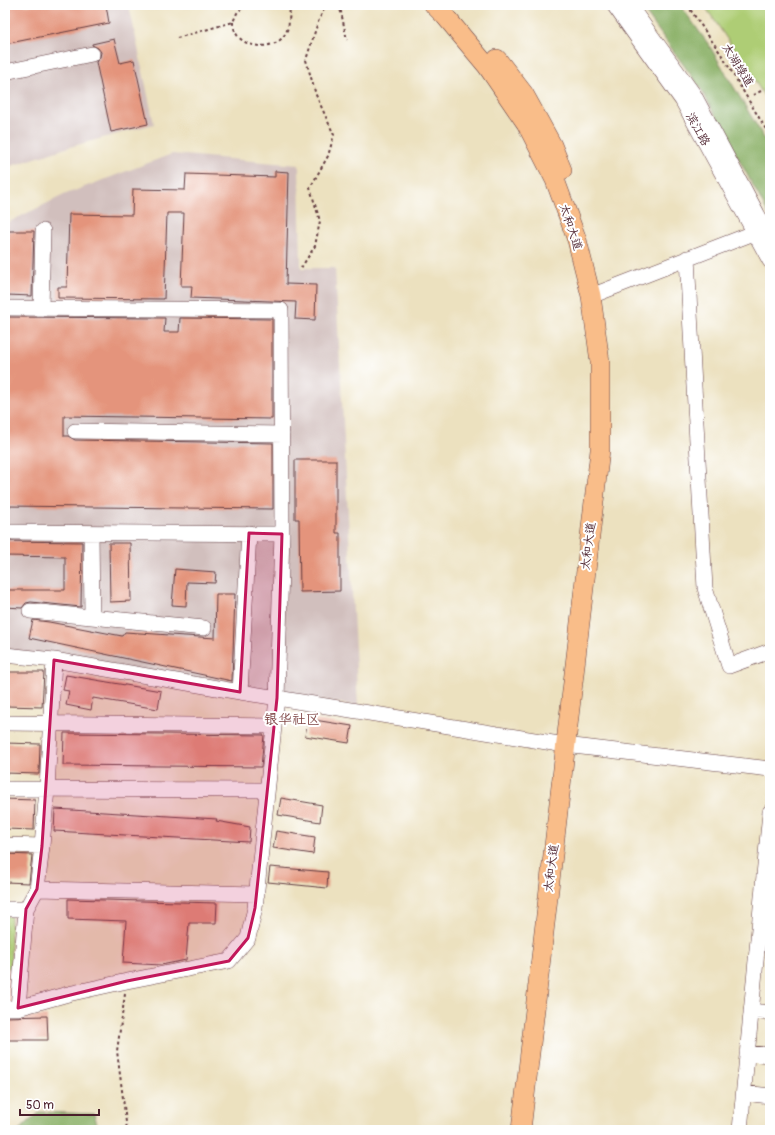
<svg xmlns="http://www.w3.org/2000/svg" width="775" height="1135" font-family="Pangolin,'LXGW WenKai TC',sans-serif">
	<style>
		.built { fill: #f6d2c3 }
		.industrial { fill: #d1bfbd }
		.green { fill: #aecd74; stroke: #7c7650 }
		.forest { fill: #8ab066; stroke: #6a6848 }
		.building { fill: #e4947c }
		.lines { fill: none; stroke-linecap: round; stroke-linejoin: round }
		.minor-casing { stroke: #623c41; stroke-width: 16 }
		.major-casing { stroke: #623c41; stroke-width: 20 }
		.path { stroke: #623c41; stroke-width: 2; stroke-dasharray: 3 3; stroke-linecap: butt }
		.minor { stroke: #fff; stroke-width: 15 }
		.major { stroke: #f9bd89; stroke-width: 19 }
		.marked { fill: #c2185b; fill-opacity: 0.2; stroke: #c2185b; stroke-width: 3; stroke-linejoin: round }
		.labels { text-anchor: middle; stroke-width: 4; stroke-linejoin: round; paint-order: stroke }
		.street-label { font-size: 12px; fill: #4a1f2b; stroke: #fff }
		.quarter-label { font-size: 14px; fill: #804847; stroke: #fff }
	</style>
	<rect width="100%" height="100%" fill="#fff"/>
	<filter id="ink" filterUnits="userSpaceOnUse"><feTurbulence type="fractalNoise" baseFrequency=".025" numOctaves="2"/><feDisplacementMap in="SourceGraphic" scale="8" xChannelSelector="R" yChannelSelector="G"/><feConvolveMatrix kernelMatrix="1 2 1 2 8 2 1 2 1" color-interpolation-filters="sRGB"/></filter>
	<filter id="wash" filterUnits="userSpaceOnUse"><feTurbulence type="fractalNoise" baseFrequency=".012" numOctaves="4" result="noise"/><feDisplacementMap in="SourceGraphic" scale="16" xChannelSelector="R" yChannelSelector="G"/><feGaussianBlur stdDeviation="0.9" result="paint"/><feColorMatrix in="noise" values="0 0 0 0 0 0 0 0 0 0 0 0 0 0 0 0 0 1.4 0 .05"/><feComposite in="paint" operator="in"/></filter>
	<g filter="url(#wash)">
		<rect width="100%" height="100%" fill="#ece1bf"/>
		<path class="built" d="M5,913H22L15,1005H5Z"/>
		<path class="industrial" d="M5,5H129L154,124L66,148L5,168Z
			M172,154L299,165L301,268H335L358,706L5,651V224L66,194Z"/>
		<path class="green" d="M704,5H770V106L749,71Z
			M5,916H11V968H5Z"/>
		<path class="forest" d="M640,5H680L709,45L770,148V217L701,89Z
			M40,1112L94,1114L99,1130H19Z"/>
		<g id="blocks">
			<path class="building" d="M5,5H106L109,23L5,44Z
				M114,39L120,63L134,60L148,124L111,132L96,62L100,57L101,52L98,48L92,45V44Z
				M275,171L289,172L286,284L316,285L315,320L295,319L296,302L191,298L192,286H181L184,213H167L164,299L58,298V287H67L69,214L132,215L133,189L185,190L186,174L275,177Z
				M8,231H34L32,296L7,295Z
				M5,317L165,318L164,332H179L180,318L272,319V419L64,416V436H68L75,440L273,443V509L5,506Z
				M295,460H336V533H340V591L300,592L299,519H295Z
				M5,541L82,542L81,607L31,602L26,603L22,608L5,607V590H65V557L5,556Z
				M109,543H130L131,601L110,602Z
				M175,569L216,572L215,583L187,582L186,606L172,605Z
				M216,594H235L232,681L29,638L33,620L49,622L122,636L125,632L215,638Z
				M7,672H44L42,707L6,706Z
				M66,675L161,691L158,709L93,698L91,710L66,705L69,691L63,690Z
				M308,719L352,726L349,743L305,736Z
				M64,733L264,735L261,767L63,765Z
				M5,743L40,744L39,774L5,773Z
				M281,798L322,805L320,822L278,815Z
				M5,799L35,800L34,830L5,829Z
				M55,809L217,819L216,821L250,827L249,842L54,831Z
				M276,831L315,837L313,854L273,848Z
				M5,854L32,855L29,883L5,882Z
				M270,867L328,872L327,888L268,882Z
				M68,899L217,903L216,923H189L186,960L161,965L123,963L126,921L68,919Z
				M47,1016L48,1040H5V1017Z"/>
		</g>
	</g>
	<g filter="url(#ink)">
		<use href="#blocks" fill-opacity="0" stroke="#623c41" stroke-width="1"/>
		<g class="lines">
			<defs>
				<path id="minor" d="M614,5L682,100L770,261
					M629,5L694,95L770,238
					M5,72L92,54
					M687,258L705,588L729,666L770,651
					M591,296L764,229
					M5,308L281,310L282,534L277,698L255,908L248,938L229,961L127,981L68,994L18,1008
					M41,308L43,231
					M75,431L282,434
					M5,532L282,534
					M91,533L92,617
					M30,611L204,628
					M5,655L54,660L240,692L565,745L770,769
					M240,692L249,533
					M5,723L274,726
					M5,789L267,790
					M5,845L42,846
					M37,889L257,894
					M5,909H26
					M5,1008H18L26,909L37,889L42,846L47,789L54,660
					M751,1011L770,1013
					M747,1053L770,1055
					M744,1093L770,1096
					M740,1130L770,812"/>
				<path id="major" d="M434,5L445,16L487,66L526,123L555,180L577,240L591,296L600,362V450L521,1130
					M497,59L524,94L552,145L562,170"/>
			</defs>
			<use href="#minor" class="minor-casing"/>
			<use href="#major" class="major-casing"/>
			<path class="path" d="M338,5L341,12L347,40
				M687,5L721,54L770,136
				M233,22C233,25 234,29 235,31C241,48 272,51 283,37C287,32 289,26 289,20C290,14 290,11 288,5
				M177,38L233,22L237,13L245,5
				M753,95L761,91
				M301,268L315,246L320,221L310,188L328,156L334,135L316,95L306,60L318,22L326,5
				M125,994L117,1051L127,1130"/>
			<use href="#minor" class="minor"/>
			<use href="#major" class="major"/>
		</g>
	</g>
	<path class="marked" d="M249,533L282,534L277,698L255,908L248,938L229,961L127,981L18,1008L26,909L37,889L42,846L54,660L240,692Z"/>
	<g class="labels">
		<g class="street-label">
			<text transform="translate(738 65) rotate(58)" y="4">太湖绿道</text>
			<text transform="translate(698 129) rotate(61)" y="4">滨江路</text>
			<text transform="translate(571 227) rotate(71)" y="4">太和大道</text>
			<text transform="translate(588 546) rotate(-83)" y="4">太和大道</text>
			<text transform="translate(551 868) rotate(-83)" y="4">太和大道</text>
		</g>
		<g class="quarter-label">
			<text x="292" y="724">银华社区</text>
		</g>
	</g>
	<rect width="775" height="1135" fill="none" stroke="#fff" stroke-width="20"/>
	<path d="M20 1109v6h79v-6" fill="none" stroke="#4a1f2b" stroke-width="2"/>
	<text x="26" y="1109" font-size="12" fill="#4a1f2b" stroke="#ffffff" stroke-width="3" paint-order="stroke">50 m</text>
</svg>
